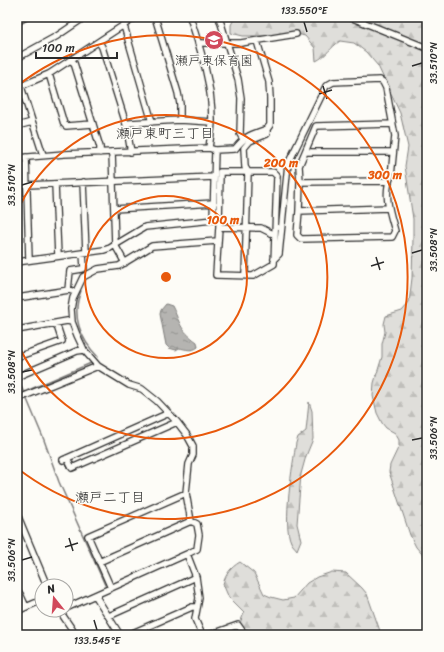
<svg xmlns="http://www.w3.org/2000/svg" width="444" height="652" viewBox="0 0 444 652" font-family="Sriracha,'Klee One',sans-serif">
<style>
.forest{fill:url(#forest-firs);stroke:#858482}
.water{fill:url(#water-ripples);stroke:#7e7d7b}
.lines{fill:none;stroke-linecap:round;stroke-linejoin:round}
.stream{stroke:#7e7d7b;stroke-width:1.5}
.minor-casing{stroke:#2b2b2b;stroke-width:8}
.minor{stroke:#fdfcf7;stroke-width:5.5}
.ticks{fill:none;stroke:#2b2b2b;stroke-width:1.5}
.ring{fill:none;stroke:#e8590c;stroke-width:2}
.labels{text-anchor:middle;dominant-baseline:central;stroke-width:3;stroke-linejoin:round;paint-order:stroke}
.poi-label{font-size:13px;fill:#2b2b2b;stroke:#fdfcf7}
.neighbourhood-label{font-size:14px;fill:#2b2b2b;stroke:#fdfcf7}
.centre{fill:#e8590c;stroke:#fdfcf7;stroke-width:2}
.ring-label{font-size:12px;text-anchor:middle;font-weight:bold;fill:#e8590c;stroke:#fdfcf7;stroke-width:3;stroke-linejoin:round;paint-order:stroke}
.neatline{fill:none;stroke:#2b2b2b;stroke-width:1.5}
.ticks-label{font-size:10px;text-anchor:middle;fill:#2b2b2b}
</style>
<defs>
<pattern id="forest-firs" width="22" height="20" patternUnits="userSpaceOnUse"><rect width="22" height="20" fill="#dfdeda"/><path d="M5 1l3.5 6h-7zM16 11l3.5 6h-7z" fill="#c0bfbb"/></pattern>
<pattern id="water-ripples" width="26" height="14" patternUnits="userSpaceOnUse"><rect width="26" height="14" fill="#b5b4b1"/><path d="M2 4q2-2 4 0t4 0M15 11q2-2 4 0t4 0" fill="none" stroke="#939390"/></pattern>
</defs>
<rect width="100%" height="100%" fill="#fdfcf7"/>
<filter id="ink" filterUnits="userSpaceOnUse"><feTurbulence type="fractalNoise" baseFrequency=".025" numOctaves="2"/><feDisplacementMap in="SourceGraphic" scale="8" xChannelSelector="R" yChannelSelector="G"/><feConvolveMatrix kernelMatrix="1 2 1 2 8 2 1 2 1" color-interpolation-filters="sRGB"/></filter>
<g filter="url(#ink)">
<path class="forest" d="M235,17h192v559l-5,-22 -6,-7 -6,-12 -21,-63 1,-7 9,-19v-6l-4,-7 -9,-5 -4,-5 -5,-10 -4,-17 1,-13 8,-26v-13l3,-12 -1,-8 2,-8 16,-5 7,-8 3,-25 1,-40v-19l-8,-53 3,-19 -8,-34 -22,-47 -12,-14 -12,-9 -14,-2c-9,6 -15,16 -24,20l-1,-13 -10,-12 -12,-3 -10,3h-40l-12,-3v-8z
M309,402l3,9 1,28 -7,17 -5,18 -4,50 4,16 -4,10c-2,-3 -5,-5 -6,-8 -9,-18 2,-78 5,-99l2,-6 8,-6z
M240,562l14,11 10,21 7,3 12,3 11,-2 13,-15 10,-6 15,-5 14,1 16,15 5,6 13,37 -3,4h-99l-1,-1c-14,1 -30,4 -37,-11l4,-10 -15,-15 -6,-14c3,-10 7,-16 17,-22z"/>
<path class="water" d="M166,304l6,2c9,18 7,23 25,36l1,5c-6,5 -12,2 -19,1l-3,2 -7,-2 -3,-3 -6,-31 1,-4z"/>
<g class="lines">
<path class="stream" d="M81,291c-10,24 -1,48 17,66
M18,379l6,14
M24,392l67,-29
M26,397l18,43 15,42 46,103
M66,605l15,-7
M106,618l10,17"/>
<g class="minor-casing">
<path id="minor" d="M155,17l23,76 2,11v16
M190,17c11,34 22,67 22,103 0,9 -2,19 -3,28
M219,17l19,62 3,19 -1,36 3,5
M350,17l77,31
M17,22l9,-5
M123,26l2,3 27,93
M99,42l3,5 24,77 5,28
M198,43h43l55,-9
M17,58l40,-22 28,-19
M71,60l3,3 26,84v6
M17,74l26,81
M49,74l15,50 2,2 27,-2
M21,86l28,-12 87,-57
M126,124l4,-1 50,-3 32,2
M17,126l15,-4
M112,152l3,93 10,18
M305,152l11,-26 76,-2
M26,157l3,103
M17,158l47,-4 145,-6 6,2 20,-1c11,-14 16,-14 32,-20
M389,181l-89,1 -1,-16 6,-14h88
M83,182l3,70
M300,182l-1,29 90,-3
M55,184l3,72
M27,185l187,-8
M114,209l100,-6
M219,227l-3,48 37,1 21,-12 3,-88 -4,-4h-53l-1,55 42,1 10,5 4,1
M274,259l5,-5 9,-90 38,-78 7,-4 47,-2 3,2 3,6 9,48 -4,40c-8,18 -1,37 4,55l-3,6 -91,2 -4,-4 2,-24
M17,262l87,-12 6,-2 35,-21 68,-7 2,-70
M245,275l3,-103 -3,-5 -1,-19 6,-7 17,-7v-5l3,-4v-27l-1,-16 -12,-41
M68,290l2,-19 12,-2 2,-1 -1,-15
M17,298l52,-8 6,2
M17,330l50,-9 5,1
M17,357l45,-16 -6,-18
M17,378l4,-3 56,-24 7,-1
M17,399l81,-33
M67,458l5,10 105,-46
M63,460l106,-47
M186,493l3,-29 4,-9v-9l-6,-11 -10,-13 -20,-21 -15,-12 -13,-4 -31,-19 -14,-16 -7,-15 -5,-13 -1,-13 2,-11 10,-21 15,-8 21,-3 33,-20 65,-5
M17,514l30,72
M187,554l9,23 3,21 -4,21 7,16
M99,562l92,-41
M17,595l3,-1 6,13
M95,595l25,40
M66,608c41,-18 81,-36 121,-54l10,-5 2,-14 -2,-11 -6,-3 -5,-28 -98,43 23,52
M59,610l17,25
M17,611l25,-11
M109,616l87,-39
M128,635l64,-28h5
M209,635l29,-10 5,7 5,3"/>
</g>
<use href="#minor" class="minor"/>
</g>
</g>
<path class="ticks" d="M304,22l3,10M412,66l10,-3M323,86l4,13M319,94l13,-4M22,185l10,-3M412,253l10,-3M376,257l4,13M371,266l13,-4M22,372l10,-2M412,440l10,-2M69,538l4,13M65,547l13,-4M22,560l10,-3M94,620l3,10"/>
<g class="ring">
<circle cx="166" cy="277" r="81"/>
<path d="M17 212A162 162 0 1 1 17 342"/>
<path d="M17 86A242 242 0 1 1 17 468"/>
</g>
<defs>
<g id="school-disc" transform="scale(1)"><circle r="9.5" fill="#d1495b" stroke="#fdfcf7"/><path d="M0-5L7-2L0 1L-7-2ZM-4 1L0 2.5L4 1V4Q0 6-4 4Z" fill="#fff"/></g>
</defs>
<g fill-rule="evenodd">
<use href="#school-disc" x="214" y="40"/>
</g>
<g class="labels">
<g class="poi-label">
<text x="214" y="60">瀬戸東保育園</text>
</g>
<g class="neighbourhood-label">
<text x="165" y="133">瀬戸東町三丁目</text>
<text x="110" y="497">瀬戸二丁目</text>
</g>
</g>
<circle cx="166" cy="277" r="6" class="centre"/>
<g class="ring-label">
<text x="281" y="167">200 m</text>
<text x="385" y="179">300 m</text>
<text x="223" y="224">100 m</text>
</g>
<rect width="444" height="652" fill="none" stroke="#fdfcf7" stroke-width="44"/>
<g transform="translate(54 598) rotate(343)"><circle r="19" fill="#fdfcf7" stroke="#a9a8a5"/>
<path d="M0-3L7 15L0 10L-7 15Z" fill="#d1495b"/>
<text y="-6" font-size="11" font-weight="bold" text-anchor="middle" fill="#2b2b2b">N</text>
</g>
<path d="M36 52v6h81v-6" fill="none" stroke="#2b2b2b" stroke-width="2"/>
<text x="42" y="52" font-size="12" fill="#2b2b2b" stroke="#fdfcf7" stroke-width="3" paint-order="stroke">100 m</text>
<rect x="22" y="22" width="400" height="608" class="neatline"/>
<g class="ticks-label">
<text x="304" y="14">133.550°E</text>
<text transform="translate(433 63) rotate(-90)" y="4">33.510°N</text>
<text transform="translate(11 185) rotate(-90)" y="4">33.510°N</text>
<text transform="translate(433 250) rotate(-90)" y="4">33.508°N</text>
<text transform="translate(11 372) rotate(-90)" y="4">33.508°N</text>
<text transform="translate(433 438) rotate(-90)" y="4">33.506°N</text>
<text transform="translate(11 560) rotate(-90)" y="4">33.506°N</text>
<text x="97" y="644">133.545°E</text>
</g>
</svg>
